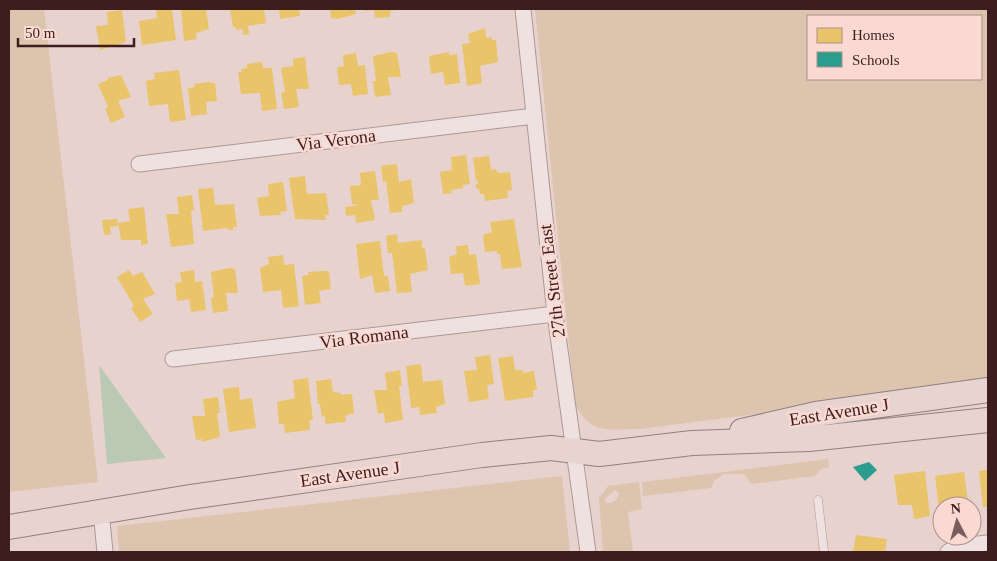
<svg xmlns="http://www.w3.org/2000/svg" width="997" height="561" viewBox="0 0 997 561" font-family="Georgia,serif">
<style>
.green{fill:#dcc4ae;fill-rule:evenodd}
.water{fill:#b9c9b4}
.homes{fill:#e9c46a}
.schools{fill:#2a9d8f}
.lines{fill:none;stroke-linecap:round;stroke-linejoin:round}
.lane-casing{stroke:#ad9896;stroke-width:9}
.street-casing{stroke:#ad9896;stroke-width:17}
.primary-casing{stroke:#927f7d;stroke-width:26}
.lane{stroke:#efe1df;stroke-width:8}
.street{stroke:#efe1df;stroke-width:15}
.primary{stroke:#e7d4d0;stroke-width:24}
.labels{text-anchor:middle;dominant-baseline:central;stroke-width:5;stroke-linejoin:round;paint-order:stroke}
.street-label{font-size:18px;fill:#3d1d1e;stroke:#f9d9d2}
</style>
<rect width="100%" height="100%" fill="#e8d2cd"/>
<path class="green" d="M9,9h35l54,473 -89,10z
M535,9h453v375l-348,45c-31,0 -49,7 -65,-25zM808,16h173v63h-173z
M828,459l1,8 -8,2 -6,7 -64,8 -7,-10h-20l-10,7 -3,7 -68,8 -1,-14z
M562,476l8,76h-451l-2,-26z
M639,482l3,27 -14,3 5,40h-30l-4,-54 9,-12zM615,490l4,3 -2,6 -6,4h-6v-4z"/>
<path class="water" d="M99,365l67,93 -59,6z"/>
<path class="homes" d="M156,9h16l4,31 -34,5 -3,-24 18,-3z
M181,9h25l3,20 -13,4 1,6 -13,2z
M230,9h34l2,14 -18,3 1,8 -6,1v-6l-7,1v-3h-3z
M279,9h20l1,7 -20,3z
M330,9h25l1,5 -18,5 -7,-1z
M364,9h34v1l-8,1v6l-15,1 -1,-8 -9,1z
M122,10l4,32 -26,8 -4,-24 12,-1 -1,-13z
M485,28l1,10 6,-1v3h4l2,22 -18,4 2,17 -15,3 -5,-42 8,-1 -2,-9z
M391,52l6,1 4,24h-13l3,18 -16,2 -2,-16h3l-3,-25z
M449,52v3l8,-1 3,29 -15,2 -2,-13 -12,2 -2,-18z
M356,53l2,13 7,-1 3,29 -15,2 -2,-12 -12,1 -2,-18 7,-1 -1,-11z
M305,57l4,32h-13l3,18 -15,2 -3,-16 4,-1 -4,-24 12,-2v-7z
M262,62l1,6h9l5,41 -15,2 -2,-18 -19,1 -3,-22h4l-1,-3 6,-1v-4z
M179,70l7,50 -16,2 -2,-18 -19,2 -3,-25 9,-2 -1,-6z
M121,75l10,22 -13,4 7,16 -14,6 -6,-14 3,-2 -10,-23 10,-4v-2z
M208,82l7,1 2,18 -11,1 1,12 -16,2 -3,-28 7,-1 -1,-3z
M466,155l4,29 -7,1v3l-12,2 1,3 -9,1 -3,-22 12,-2 -1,-13z
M489,156l2,14 4,-1 4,4 11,-1 2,18 -5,1 1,7 -23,3 -1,-7h-4l-1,-6 -3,1v-5h2v-3h-2l-3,-23z
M397,164l2,18 12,-3 3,24 -12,3v6l-12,1 -4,-32 -3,1 -2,-16z
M375,171l4,29h-8l4,20 -19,3 -1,-8 -9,1 -1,-9 14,-2 -7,-1 -2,-18 11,-1 -1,-12z
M305,176l2,18 19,-1 3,22h-4l1,5 -31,-1 -6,-41z
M283,182l4,29 -7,1 1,3 -21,1 -3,-18 12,-2 -1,-12z
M213,188l2,17 19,-1 3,23h-4l1,3h-6l-1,-2 -24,3 -5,-42z
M192,195l2,15 -3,1 3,33 -23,3 -5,-33h13l-2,-17z
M144,207l4,37 -7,1v-5h-20l-3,-17 12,-2 -2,-12z
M117,219l1,7 -8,1 1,7 -7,1 -2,-15z
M514,219l8,48 -20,2 -2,-15h-3v-3l-12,1 -2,-17 9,-3 -2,-10z
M397,234l1,9 24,-3v8h3l3,22 -18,4 2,18 -15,1 -5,-40h-4l-2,-17z
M380,241l4,35h4l2,15 -15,2 -3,-18 -12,4 -4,-35z
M468,245l1,10 7,-1 4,30 -15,2 -2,-13 -12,1 -2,-17 8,-3 -1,-8z
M283,255l1,10 10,-1 5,42 -16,2 -2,-18 -18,2 -3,-24 9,-4 -1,-7z
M229,268l6,1 3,24h-12l2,18 -15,2 -2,-15 3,-1 -3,-25z
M129,270l4,6 9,-4 13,22 -12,5 10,15 -13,8 -9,-14 3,-2 -17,-29z
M194,270l1,12 7,-1 4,29 -15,2 -2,-13 -12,2 -2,-18 7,-1 -2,-10z
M322,271h7l2,18 -12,2 2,12 -16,2 -3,-29 7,-1 -1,-3z
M490,355l4,29 -7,1 2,14 -20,3 -5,-31 13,-1 -2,-13z
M513,356l2,14h8v3l11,-2 3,19h-4v7l-28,4 -7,-43z
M421,364l2,18 19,-2 3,24 -9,3 1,6 -17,2 -1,-8 -8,1 -5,-42z
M400,370l2,16h-3l4,34 -18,3 -1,-10 -6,1 -4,-24h13l-2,-17z
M308,378l5,42h-4l1,10 -25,3 -1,-9h-5l-2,-22 18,-4 -2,-18z
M331,379l2,13 8,1v2l11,-1 2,19 -9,3 1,6 -21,2v-8l-3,1 -2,-13h-2l-2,-23z
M239,387l1,13 12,-2 4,30 -27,4 -6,-43z
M218,397l2,16h-3l3,24 -18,5v-3l-6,1 -4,-24h13l-2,-17z
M988,470v37h-5l-4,-36z
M925,471l5,45 -14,3 -2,-1 -2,-13h-14l-4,-30z
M964,472l4,30 -7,1v3h-19v4h-3l-4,-34z
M856,535l31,4 -2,13h-32z"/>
<path class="schools" d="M869,462l8,8 -12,11 -12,-14z"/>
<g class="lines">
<g class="lane-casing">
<path id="lane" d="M818,500l6,52"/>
</g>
<g class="street-casing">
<path id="street" d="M523,9l32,305 33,238
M139,164l395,-48
M173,359l382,-45
M101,511l4,41
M948,552l9,-6 31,-3"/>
</g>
<g class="primary-casing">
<path id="primary" d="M742,431l74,-17 172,-24
M9,527l181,-30 292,-42 69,-7 48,6 93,-11 117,-4 179,-19"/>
</g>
<use href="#lane" class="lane"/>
<use href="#street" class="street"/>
<use href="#primary" class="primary"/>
</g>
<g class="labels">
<g class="street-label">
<text transform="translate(336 140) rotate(-7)">Via Verona</text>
<text transform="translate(552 281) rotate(-97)">27th Street East</text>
<text transform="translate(364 337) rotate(-7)">Via Romana</text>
<text transform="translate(839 412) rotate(-9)">East Avenue J</text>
<text transform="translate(350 474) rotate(-8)">East Avenue J</text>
</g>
</g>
<rect width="997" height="561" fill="none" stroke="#3d1d1e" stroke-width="20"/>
<rect x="807" y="15" width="175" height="65" fill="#f9d9d2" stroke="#ae8e8a"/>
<rect x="817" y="28" width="25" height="15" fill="#e9c46a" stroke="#ae8e8a"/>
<text x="852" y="40" font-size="15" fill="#3d1d1e">Homes</text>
<rect x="817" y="52" width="25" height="15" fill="#2a9d8f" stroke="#ae8e8a"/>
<text x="852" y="65" font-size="15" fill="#3d1d1e">Schools</text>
<g transform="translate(957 521) rotate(354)"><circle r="24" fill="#f9d9d2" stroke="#ae8e8a"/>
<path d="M0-4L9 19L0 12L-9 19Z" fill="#795c5b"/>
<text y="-8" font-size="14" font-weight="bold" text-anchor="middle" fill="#3d1d1e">N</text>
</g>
<path d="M18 38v8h116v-8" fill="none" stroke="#3d1d1e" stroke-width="2.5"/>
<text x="25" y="38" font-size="15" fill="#3d1d1e" stroke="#f9d9d2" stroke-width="4" paint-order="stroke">50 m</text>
</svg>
